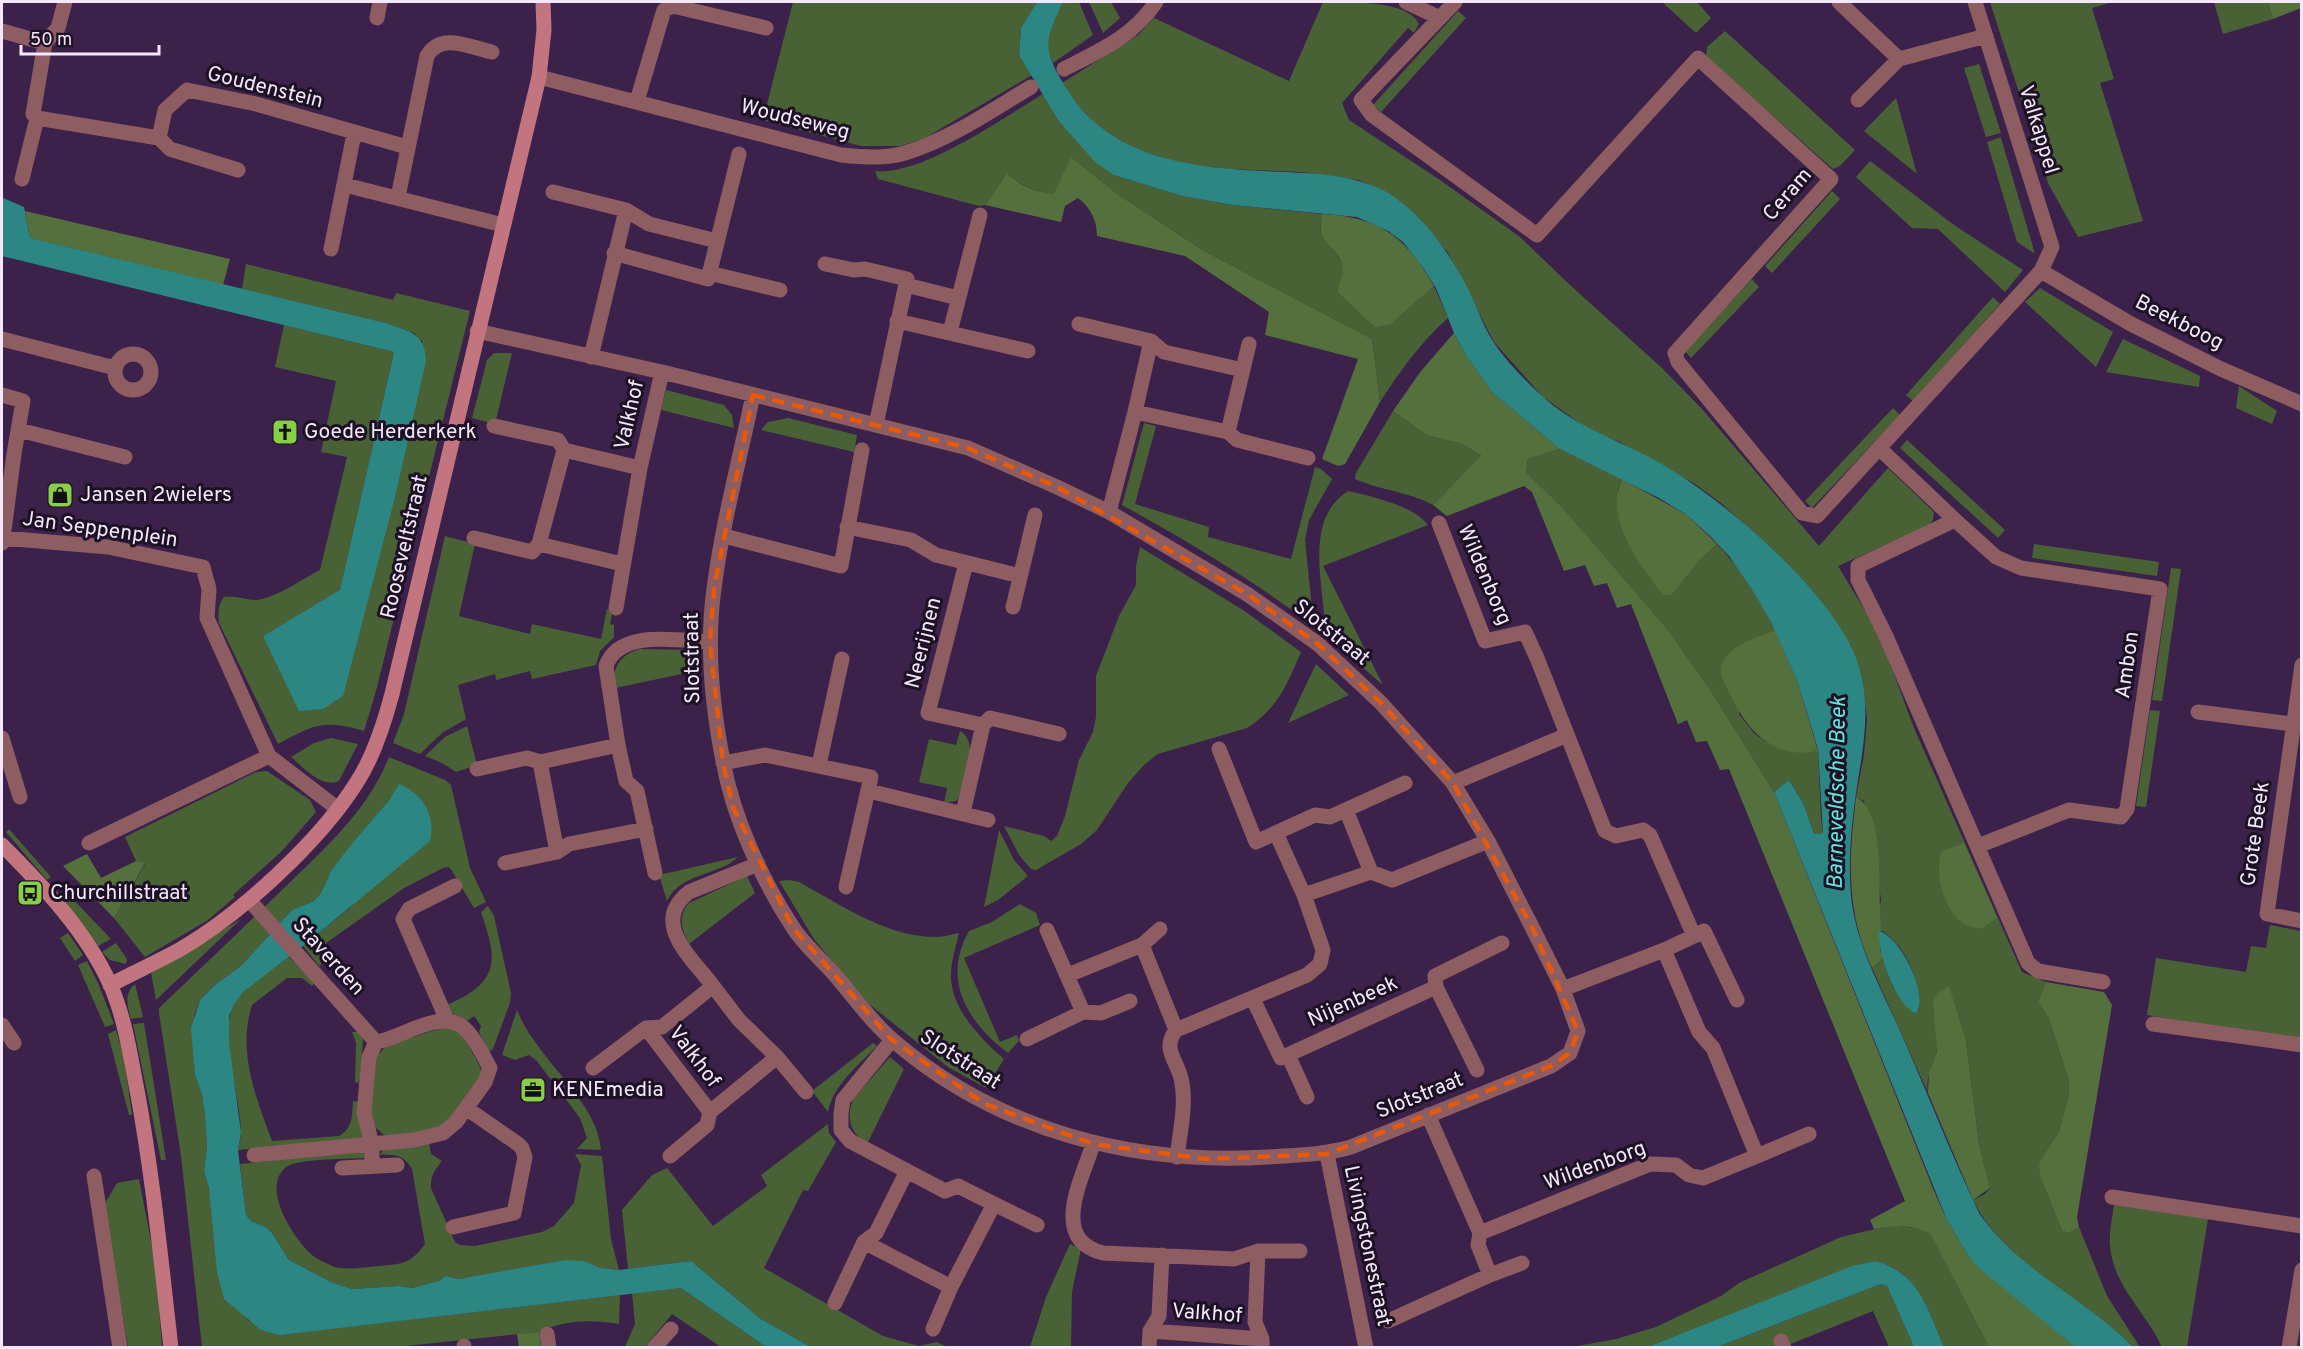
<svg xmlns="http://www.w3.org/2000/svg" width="2303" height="1349" viewBox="0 0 2303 1349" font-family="Overpass,sans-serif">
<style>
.green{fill:#486135}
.forest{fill:#54713d}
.water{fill:#2c8784}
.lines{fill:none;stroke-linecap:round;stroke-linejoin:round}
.street{stroke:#8e5d62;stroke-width:15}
.secondary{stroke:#c2757e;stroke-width:15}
.marked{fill:none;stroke:#e8590c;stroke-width:4.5;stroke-dasharray:12 8;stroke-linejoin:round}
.labels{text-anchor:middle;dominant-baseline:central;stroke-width:6;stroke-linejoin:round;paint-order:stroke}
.street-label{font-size:21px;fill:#f5e8fd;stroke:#1d1124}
.poi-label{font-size:21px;fill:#f5e8fd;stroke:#1d1124;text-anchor:start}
.water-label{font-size:22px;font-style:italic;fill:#66e6e2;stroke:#1d1124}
</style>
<rect width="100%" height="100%" fill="#3c224b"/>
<path class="green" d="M793,2h244l-16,26 -2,27 13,20 -107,63 -24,8h-40l-98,-26z
M1063,2h16l14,33 -40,28c-8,-16 -6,-33 2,-48 3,-5 6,-8 8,-13z
M1089,2h22l9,16 -17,15z
M1323,2c25,0 86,-2 96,22l-5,9 -6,-5 -66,75 7,17 91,60 80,57 50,48 92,83 40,41 117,137 69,-78 46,44 -1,8 -5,6 -90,40 41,68 35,94 108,244 24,10 -8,19 11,18 20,62v14l-10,36 -18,28v20l21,52 7,2 10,-6 28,69 33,51h-7c-47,-48 -131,-85 -160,-147l12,-6 5,-6 -11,-45 -13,-102 -29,-6c0,10 1,20 -4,30 -4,10 -7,16 -5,28l-56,-125 11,-10c5,21 15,44 34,55l2,-3c2,-27 -13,-65 -37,-79l-3,-18 2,-14 -17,-98 -8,-4 8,-42 3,-36 -3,-23 -9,-39 -28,-46 -46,-53 -60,-55 -26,-19 -75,-42 -29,-11 -48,-34 -49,-55 -46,-89 -28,-34 -19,-17 -18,-12 -25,-10 -56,-8 -73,-3 -34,-4 -25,-5 -40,-13 -31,-19 -26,-28 -11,-17 76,-48 16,-17 135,63z
M1662,2h35l14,16 -15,15z
M1990,2h123l-21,6 22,71 -14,4 43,138 -65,16 -30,-54z
M2214,2h54l5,17 -50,15z
M1458,11l8,7 -85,94 -8,-7z
M1725,31l130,119 -15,16 -7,3 -127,-112 1,-10z
M1979,64l22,69 -15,4 -22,-69z
M1043,94l15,26 56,55 68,21 51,9 89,9c-7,32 12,28 20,51 3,9 -1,19 -4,28l37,35 15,-3 44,-39 14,32c-28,25 -48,53 -68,84l-8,-63 -168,-88 -84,-55 -49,-39 -16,38c-19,-4 -34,-8 -48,-22l-22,32 -6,1 -101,-27 -3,-8c45,6 128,-53 168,-77z
M1896,98l21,76 -53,-43z
M2001,137v1l34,116 -18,-12 -30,-100z
M1870,161l84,64 69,45 -18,22 -67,-63 -26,-1 -56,-51z
M1832,191l8,8 -68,74 -7,-7z
M246,264l147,36 3,-7 74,18 -94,380 -12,40c-41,-12 -50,-6 -86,13l-59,-121c-1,-9 -1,-19 5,-26 11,-2 21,3 32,3 18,-1 48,-22 64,-30l27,-113 -26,-5 15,-71 -61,-14 9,-42 110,27 -54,239 -77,45 60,73 100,-367 -9,-9 -28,-10 -144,-34z
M1752,279l7,8 -68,71 -6,-7z
M2040,288l73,44 -17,35 -71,-65z
M1993,297l7,7 -87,97 -7,-6z
M2123,339l77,37 -1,11 -93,-15z
M494,353h18l-17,71 -23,-6 15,-58z
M2239,386l38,25 -5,13 -36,-16z
M666,390l58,15 8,10 2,13 -73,-18z
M1893,408l7,7 -88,93 -7,-7z
M1393,411l33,24 36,9 19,11 -48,50c-24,-13 -53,-15 -78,-26l1,-6z
M788,418l69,17 -3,17 -93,-22 7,-8z
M1144,423l12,3 -21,78 74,23 -1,10 83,22 24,-92 6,2 11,10 -23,41 -4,20 6,58 -1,25c-60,-44 -122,-82 -188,-118z
M1907,440l98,90 -7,8 -98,-90z
M1560,449l62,30 -4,11 47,106 7,-1 28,-35 17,-16c24,25 43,55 58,86l-18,8 -18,76c5,6 10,13 15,19 16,14 44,22 64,18l3,67 2,15 -9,1 -10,-29 -15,-25 -15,12 -63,-101 -43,-61 -105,-122 -37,-36 2,-13z
M1348,491c22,5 67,15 80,34l-105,41 60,119 -58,-50c1,-45 -24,-114 23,-144z
M445,536l30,8 -16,72 71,18 2,-10 69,15 6,-30 6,1 -3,14 4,1v12l-14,14 -4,14 -64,14 -2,-8 -34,9 -1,-6 -37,11 8,34 -24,14 -22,21 -27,-11 11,-29z
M2034,544l125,18 -2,14 -125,-18z
M1140,547l103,63 58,42c-15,34 -22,55 -54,76l-89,26 -14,11 -16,18 -31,47 -16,14 -45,26 -5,-1 -12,-14 -15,-29 40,10 7,5 6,-5 8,-20 14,-56 14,-28 3,-15v-41l23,-60 17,-31v-19z
M2171,568l10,1 -19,132 -10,-1z
M640,649l55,1 1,21 -81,17c-3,-20 4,-33 25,-39z
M1316,664l33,31 -61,28z
M2150,710l10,1 -14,96 -10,-1z
M467,726l10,39 -21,7 -14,-9 -17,-7 20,-19z
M960,731c21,12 3,48 -1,67l-3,3 -12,2 3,-15 -28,-6 10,-43 27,6z
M331,738l27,6 -19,37c-17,8 -36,-14 -48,-24l23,-14z
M389,757l56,23 6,5 19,83 16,34 -12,6 -22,-37 -3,-4 -6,1 -39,20 -78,55 -6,24 -17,-21 48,-39 39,-108 -59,72 -10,22 -7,8 -22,9 -51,56 -25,18 -16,16 -6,16 1,59 7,20 3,21 2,31 -3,24 37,141 8,9 78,8 293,-34 -1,29c-25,-5 -57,-4 -80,8l-143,15h-194l-21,-191 -22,-143v-5c42,-40 83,-79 124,-119 40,-39 85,-78 106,-132z
M267,771l43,29 6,12 -34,39 -49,44 2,2 -27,23 -63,37 -31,-39 31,-54 -9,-3 -11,-24 131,-65z
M9,829l42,48 -4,3 -41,-48z
M999,830l15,30 14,16 -30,24 -14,7z
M738,857c-19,19 -57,15 -71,44l-8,-26z
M747,876l8,17 -66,51c-7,-13 -12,-28 0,-41z
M790,880l9,2c42,23 88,55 137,55 8,0 16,-3 23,-4 -3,14 -9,31 -8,46 2,32 31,61 53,80l-18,29 -38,-21 -84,-67 -50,-61 -35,-58z
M66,892l45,47 -13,7 -36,-49z
M1020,904l16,9 4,12 -76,33 36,84 17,-7 2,6 -11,12c-40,-30 -67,-73 -39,-122l23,-9z
M488,906l6,10 17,77 -1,10 -17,46 -4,3 -10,-20 2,-6 -7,-10 -8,6 -12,-7 -7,-10c53,-23 51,-44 34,-93z
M241,919l-85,81 -5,-27z
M2270,925l31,6v109l-154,-25 9,-57 90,14 5,-26 15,2z
M68,933l15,22 -8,6 -15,-23z
M116,943l11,16 -1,5 -16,-4 -8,-8z
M289,957l26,25 -3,4 -10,-8h-15l-35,27c-15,46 4,93 20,136l67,-5c14,-8 13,-20 14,-35l5,1 9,36 -129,12c1,-6 3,-13 3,-19 0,-32 -24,-101 -6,-129 12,-19 36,-31 54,-45z
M87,961l11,22 16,41 -9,3 -27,-62z
M135,984l8,33 -12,2c-4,-13 -7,-26 4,-35z
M517,1010c19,49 81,91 84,140l-24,-1 10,-11 -7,-20 -44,-58 -7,-5 -14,5 -13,-5z
M144,1023l22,137h-5l-28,-136z
M447,1026l16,9 18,34v8l-35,47 -17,8 -38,4 -7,-1 -10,-9 -4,-6 6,-63 10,-11z
M116,1030l8,27 8,58h-3l-21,-81z
M352,1032h8l3,7 -3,39 -2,5 -3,-1 1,-39z
M873,1043l4,3c-18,19 -44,39 -49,66l-16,-21z
M890,1057l14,12 -37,75c-17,-12 -21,-25 -14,-45z
M828,1124l1,9 7,9 -28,49 -5,-1 -39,78 119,68 36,10 18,-4 10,5h-136l-50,-28 -70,-58 -63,8 -6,-59 30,-35 15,-7 46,58 54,-40 -6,-11z
M429,1143l2,11 11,7c-7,9 -12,15 -11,27l24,54 5,3 15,1 67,-14 12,-6 20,-23 7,-38 -6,-11 27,2 9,83 8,31 -18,-2 -17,-7 -125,18 -13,-3 -7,5 -27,7 -13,-2 -47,3 -19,-6 -44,-23 -17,-27 -6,-6 -15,-6 -5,-6 -6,-51 127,-14 1,8c-17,1 -70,0 -82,9 -26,21 8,72 26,88 5,4 14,8 20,11 14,5 32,1 46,0 24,-2 33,-2 47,-22l-13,-75c-8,-14 -17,-15 -32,-14l4,-7z
M139,1179l17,88 6,80h-34l-24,-142 13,-22z
M2114,1203l94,16 -21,128h-25c-16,-35 -49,-61 -52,-102 -1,-14 3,-29 4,-42z
M1893,1225l28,4 9,5 59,113h-45c-17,-39 -23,-72 -68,-86l-228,86h-76l44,-8 40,-12 65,-31 18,-13 102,-46z
M1070,1244l11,5 -9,43 -1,55h-41l16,-50z
M1881,1284l6,2 27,61h-25l-16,-36 -90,36h-66z
M681,1288l85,59h-45l-49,-33 -27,33h-20l10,-23 -3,-31z"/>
<path class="forest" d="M2268,2h33v6l-28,11z
M1071,157l49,39 84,55 168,88 8,63 -35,62 -7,2 -16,-7 36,-100 -93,-24 4,-23 -84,-56 -88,-20c0,-16 -7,-29 -19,-38l-13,8 -4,16 -76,-17 22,-32c14,14 28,18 47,21z
M25,211l205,48 -7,26 -193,-47z
M1322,214c58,3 84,23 112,72l-44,39 -15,3 -37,-35c-1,-10 7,-17 4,-28 -7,-23 -27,-18 -20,-51z
M1454,333l13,24 26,36 67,56 -32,10 -2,13 37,36 105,122 43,61 63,101 160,399 13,29 22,37 106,90h-86l-59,-113c-17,-10 -36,-9 -56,-5l-4,-9 35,-19 -176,-432 -9,1 -13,-29 -11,1 -9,-22 -9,4 -47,-120 -14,4 -10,-25 -13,3 -9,-21 -21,6 -32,-79 -8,-6 -77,30 -14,-11 48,-50 -19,-11 -36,-9 -33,-24 28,-40z
M1622,479l65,36 30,29 -17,16 -28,35 -7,1 -6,-6c-23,-31 -54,-71 -37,-111z
M1775,630l23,53 20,68c-44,9 -71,-20 -88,-57 -4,-9 -12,-20 -8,-30 8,-20 35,-26 53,-34z
M1856,797c32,16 20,102 26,134h-3l1,18 3,9 -11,10c-27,-58 -23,-110 -16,-171z
M1964,843l33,75 -16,11c-5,-2 -14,-2 -18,-6 -20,-14 -28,-48 -22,-71z
M87,854l14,24 35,-17 9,2 -31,55 -51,-52z
M2046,982l58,10 8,13 -35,212 2,10 -10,6 -7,-2 -21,-52 -2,-12 2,-8 18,-28 10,-36v-14l-20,-62 -11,-18z
M1949,986l17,55 13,102 11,45 -17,12 -45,-107 1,-21 4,-8 4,-13 -4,-49 4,-9z
M539,1332l2,15h-22l-2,-13z"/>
<path class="water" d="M1037,2h26c-19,39 -21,47 3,86 42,69 120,79 195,83 40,2 81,1 118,17 15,7 29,19 41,31 20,21 35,45 48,70 9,18 15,37 26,54 13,19 30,36 46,51 34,33 78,45 118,68 62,34 173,129 198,196 17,48 7,88 0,135 -5,34 -8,69 -5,103 5,51 33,97 53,144 25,57 48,116 75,173 39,57 107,86 154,134h-58l-95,-78 -11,-12 -22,-37 -173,-428 15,-12 15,25 10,29 9,-1 -5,-84 -20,-66 -27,-61 -18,-31 -24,-35 -18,-19 -24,-22 -30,-18 -97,-48 -67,-56 -26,-36 -13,-24 -18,-45 -12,-19 -21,-27 -15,-11 -31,-14 -124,-12 -51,-9 -68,-21 -19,-13 -37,-42 -39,-65 2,-27z
M3,198l21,9 6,31 356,85c24,9 39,9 40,38l-31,136 -52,199 -20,13 -24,2 -36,-75 77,-46 54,-238 -392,-96v-55z
M399,784c24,10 37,31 31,57l-127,105 -60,46 -9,12 -5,12v27l12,89 -3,18 8,65 5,6 15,6 6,6 17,27 44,23 19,6 47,-3 13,2 27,-7 7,-5 13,3 107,-19 18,1 17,7 18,2 72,-9 70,58 50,28h-45l-85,-59 -401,47 -19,-5 -37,-31 -7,-27 -8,-83 -5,-18 3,-24 -2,-31 -3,-21 -7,-20 -4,-47 9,-28 16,-16 25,-18 51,-56 22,-9 7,-8 10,-22 16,-21 43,-51z
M1879,931c22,6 49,62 38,82 -20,-3 -41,-64 -38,-82z
M1876,1261c45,14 51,47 68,86h-30l-27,-61 -6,-2 -164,63h-69l204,-81z"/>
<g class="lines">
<path class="street" d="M1406,2l34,16
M1455,2l-94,98 11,15 165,120 161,-177 133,121 -156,174 3,9 124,151 15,3 224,-245 11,-24 -77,-245
M1839,2l60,57 87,-23
M673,6l93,22
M377,18l3,-16
M2,31l43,12
M1064,69c35,-18 70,-33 92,-67
M539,77l302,78c20,2 44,4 64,-2 44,-13 87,-43 126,-66
M1858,100l41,-41
M637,101l27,-91 9,-4 1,-4
M37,118l122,20 11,11 68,21
M159,138l6,-28 22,-20 69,14 151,43
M22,179l15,-61 -4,-4 12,-71 13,-15 7,-26
M345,185l158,40
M553,192l73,18 23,14 68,17
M398,197l29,-141c14,-24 42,-9 65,-4
M331,249l23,-115
M614,253l94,26 31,-125
M825,264l29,6 11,-1 42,10 -31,146
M2041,271l90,53 90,45 81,35
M709,273l71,17
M906,285l52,13
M897,321l131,30
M1079,324l72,17 13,11 79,18
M477,331l185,41 306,76 89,39 52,25 138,82 71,50 63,59 72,80 35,58 44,86 31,62 15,42 -8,22 -19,13 -200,81c-28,8 -55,8 -83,10 -135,8 -269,-26 -373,-115 -23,-19 -41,-45 -60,-67 -14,-16 -32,-31 -43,-49 -31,-48 -59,-109 -69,-165 -11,-56 -17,-115 -9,-172 8,-64 26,-131 39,-194
M950,332l30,-117
M2,339l113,29
M115 372a18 18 0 1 1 36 0a18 18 0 1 1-36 0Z
M591,357l35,-147
M2,395l21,6 -9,53 -11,84
M1135,412l93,20 9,8 71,18
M494,426l64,14 6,10 76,18
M19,430l106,27
M1228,432l21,-88
M1879,448l76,72 -97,46v14l27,54 143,329 10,8 65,11
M1109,512l26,-100 16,-71
M1955,520l41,37 25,11 139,21 -33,220 -6,8 -52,-7 -91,36
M847,527l64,13 25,15 84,21
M724,536l117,30 21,-116
M474,538l58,14 7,-8 25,-94
M2,543l1,-5 105,9 95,20 6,22 -2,29 62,138 69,53
M539,544l83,20
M966,563l-38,150 55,12
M1013,607l22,-92
M616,608l24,-140 22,-96
M2302,665l-35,249 35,7
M2198,712l94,12
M2,738l18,59
M1219,749l37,93 59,-27 15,2 75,-34
M540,762l17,90
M723,763l42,-8 106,22 -25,110
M819,765l23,-106
M477,769l50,-11 13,4 78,-17
M1453,783l114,-48
M869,791l119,29
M1346,810l25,62
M963,813l20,-88 7,-7 69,16
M89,843l180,-87
M505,863l52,-11 12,-8 77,-15
M655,873l-18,-82 -11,-10 -8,-36 -12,-79c13,-38 73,-25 104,-24
M1304,895l67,-23 21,8 96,-39
M249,900l127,142 -7,15 -5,56 8,31 42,-4 29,-7 13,-11 29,-40 5,-14c-7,-12 -13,-26 -22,-36 -24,-28 -64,6 -92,10
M1047,930l36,82
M1694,936l10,-5 33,69
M1142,945l34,85
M1068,975l74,-30 18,-16
M713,986l26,34 38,37 -67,55 -64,-84 16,-1 51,-41c-22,-29 -63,-63 -24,-94l69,-28
M1563,989l101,-39
M1253,999l28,59 155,-71
M447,1020l-44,-101 6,-10 46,-23
M2153,1024l149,21
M2,1025l12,18
M1027,1039l56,-27 18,1 29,-12
M892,1040l-49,60 -2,14v16l9,11 95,50 13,-5 36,18 -43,83 -18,42
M1288,1055l19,42
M777,1057l29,35
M593,1068l53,-40
M1477,1070l-41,-83 -1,-11 67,-33
M1428,1115l52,118
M1093,1144c-11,36 -44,95 10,109l131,6 24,-8 -3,71 7,17v9
M1327,1154l39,194
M254,1155l118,-11v22
M670,1156l37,-31 3,-13
M1757,1156l52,-22
M1177,1157c3,-25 10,-54 4,-79 -5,-19 -19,-29 -5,-48l131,-55 13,-11 3,-14 -19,-55 -28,-62
M342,1168l55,-3
M94,1176l26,172
M2112,1197l190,29
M994,1204l43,21
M453,1227l61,-14 11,-56 -3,-9 -4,-4 -52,-36
M864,1242l87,45
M1258,1251h42
M1490,1275l32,-12
M835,1303l29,-61 12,-9 31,-62
M1388,1321l102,-46 -12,-30 2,-12 170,-69 26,1 13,10 14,3 54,-22 -44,-108 -14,-16 -35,-82 30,-14 -44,-101 -7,-5 -27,6 -11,-5 -68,-173 -12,-26 -40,9 -46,-118
M1150,1331l112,8
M547,1334l2,14
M1781,1341l3,7
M464,1346v2
M654,1348l17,-19
M1149,1348l1,-17 9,-15 3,-61
M2289,1348l13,-78"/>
<path class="secondary" d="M2,845c41,41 84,86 108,139 15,34 20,70 27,106 16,86 24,171 34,258
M110,985c23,-12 47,-23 69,-35 61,-35 141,-109 178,-168 17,-26 27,-58 35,-88l147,-617 5,-47 -1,-28"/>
</g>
<path class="marked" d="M753,395l215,53 89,39 190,107 71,50 63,59 72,80 79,144 46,104 -8,22 -19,13 -224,88 -121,5 -113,-15 -108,-40 -93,-64 -99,-112 -60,-121 -10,-44 -13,-121 4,-53z"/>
<defs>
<g id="church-square" transform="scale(1.35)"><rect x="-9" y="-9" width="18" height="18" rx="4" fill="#89ce48" stroke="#1d1124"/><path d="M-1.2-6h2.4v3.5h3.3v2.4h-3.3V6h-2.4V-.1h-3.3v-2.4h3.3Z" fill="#111"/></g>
<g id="shop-square" transform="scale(1.35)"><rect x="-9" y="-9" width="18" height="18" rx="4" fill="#89ce48" stroke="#1d1124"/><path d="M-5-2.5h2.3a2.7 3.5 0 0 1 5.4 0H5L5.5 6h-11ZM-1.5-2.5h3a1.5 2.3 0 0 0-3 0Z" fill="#111"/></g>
<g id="bus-square" transform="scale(1.35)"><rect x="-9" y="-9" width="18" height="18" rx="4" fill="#89ce48" stroke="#1d1124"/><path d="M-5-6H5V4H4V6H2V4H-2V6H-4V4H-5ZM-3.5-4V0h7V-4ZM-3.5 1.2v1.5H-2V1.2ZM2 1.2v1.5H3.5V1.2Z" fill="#111"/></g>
<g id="office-square" transform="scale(1.35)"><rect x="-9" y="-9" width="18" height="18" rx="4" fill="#89ce48" stroke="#1d1124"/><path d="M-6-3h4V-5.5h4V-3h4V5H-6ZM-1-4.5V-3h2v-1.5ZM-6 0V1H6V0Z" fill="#111"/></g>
</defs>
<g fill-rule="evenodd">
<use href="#church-square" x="285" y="432"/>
<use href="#shop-square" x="60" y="495"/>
<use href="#bus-square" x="30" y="893"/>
<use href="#office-square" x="533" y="1090"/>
</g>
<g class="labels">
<g class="street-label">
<text transform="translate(265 88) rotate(14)">Goudenstein</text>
<text transform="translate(795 120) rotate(14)">Woudseweg</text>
<text transform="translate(2038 130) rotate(73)">Valkappel</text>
<text transform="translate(1788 195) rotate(-49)">Ceram</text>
<text transform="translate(2179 323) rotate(27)">Beekboog</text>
<text transform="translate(630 415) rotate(-77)">Valkhof</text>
<text transform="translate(100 530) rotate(8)">Jan Seppenplein</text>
<text transform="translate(405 547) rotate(-77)">Rooseveltstraat</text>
<text transform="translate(1484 575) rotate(67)">Wildenborg</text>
<text transform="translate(1331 633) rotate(39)">Slotstraat</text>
<text transform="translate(924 643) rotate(-76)">Neerijnen</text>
<text transform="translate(693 658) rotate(-91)">Slotstraat</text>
<text transform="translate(2128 665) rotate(-82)">Ambon</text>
<text transform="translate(2256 834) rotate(-82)">Grote Beek</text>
<text transform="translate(328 957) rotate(48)">Staverden</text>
<text transform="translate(1353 1002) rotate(-24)">Nijenbeek</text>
<text transform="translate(694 1057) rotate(53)">Valkhof</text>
<text transform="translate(960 1060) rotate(33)">Slotstraat</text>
<text transform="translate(1420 1096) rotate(-22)">Slotstraat</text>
<text transform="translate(1595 1166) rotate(-20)">Wildenborg</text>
<text transform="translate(1367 1246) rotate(78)">Livingstonestraat</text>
<text transform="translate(1207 1314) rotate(4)">Valkhof</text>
</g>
<g class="poi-label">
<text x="304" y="432">Goede Herderkerk</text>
<text x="80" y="495">Jansen 2wielers</text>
<text x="50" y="893">Churchillstraat</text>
<text x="552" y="1090">KENEmedia</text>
</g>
<g class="water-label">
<text transform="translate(1838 793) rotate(-89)">Barneveldsche Beek</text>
</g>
</g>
<rect width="2303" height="1349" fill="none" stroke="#f5e8fd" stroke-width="6"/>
<path d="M21 45v9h138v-9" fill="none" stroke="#f5e8fd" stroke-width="3"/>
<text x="30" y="45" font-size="18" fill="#f5e8fd" stroke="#1d1124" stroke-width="4.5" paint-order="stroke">50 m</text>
</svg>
